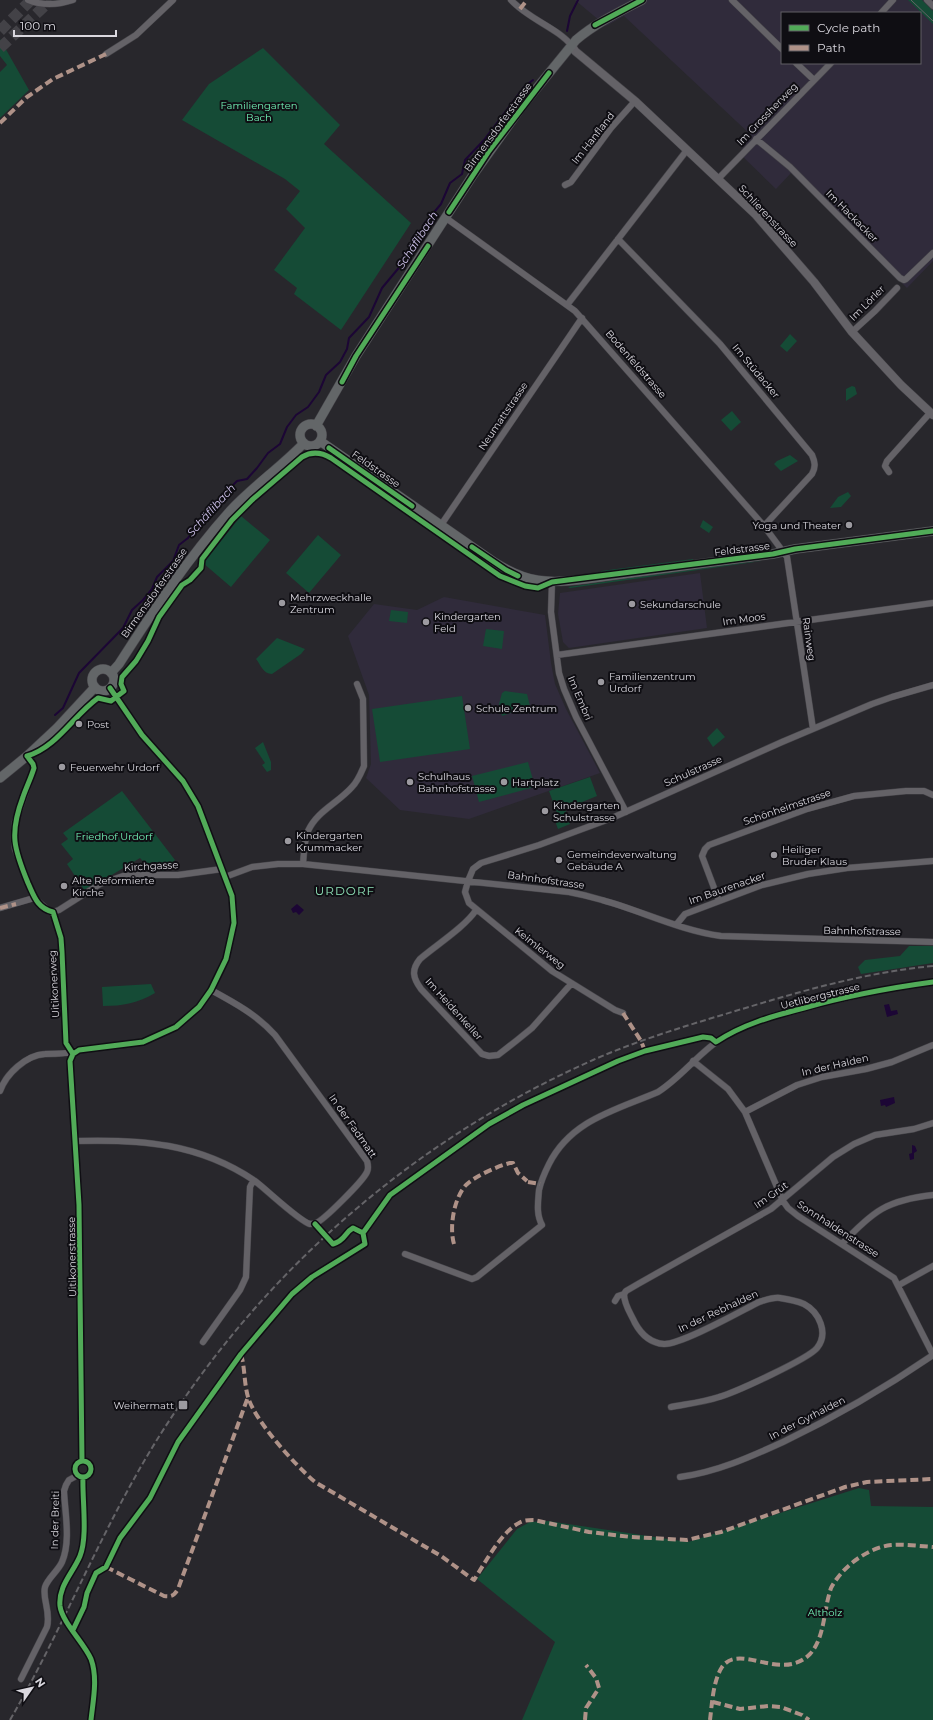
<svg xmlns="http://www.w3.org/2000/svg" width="933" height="1720" viewBox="0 0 933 1720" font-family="Montserrat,sans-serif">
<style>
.built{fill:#302b3b;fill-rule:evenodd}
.green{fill:#154b36}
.water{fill:#1c0635}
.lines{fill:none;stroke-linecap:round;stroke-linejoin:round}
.stream{stroke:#1c0635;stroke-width:2}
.motorway-tunnel{stroke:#434247;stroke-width:11;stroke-dasharray:11 5.5;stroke-linecap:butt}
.minor-casing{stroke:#454449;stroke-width:7}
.tertiary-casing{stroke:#454449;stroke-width:9}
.secondary-casing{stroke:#454449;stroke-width:10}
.minor{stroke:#646267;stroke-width:6}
.tertiary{stroke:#646267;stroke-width:8}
.secondary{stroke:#636668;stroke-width:9}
.tram{stroke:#656468;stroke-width:1}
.rail{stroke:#656468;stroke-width:2;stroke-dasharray:6 3;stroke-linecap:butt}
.quiet{stroke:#af9288;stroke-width:4;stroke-dasharray:8 4;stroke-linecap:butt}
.cycleway-casing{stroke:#0f0e13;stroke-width:8}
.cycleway{stroke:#51ab58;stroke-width:5}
.poi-dot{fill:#9c9aa0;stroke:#0f0e13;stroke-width:1.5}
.labels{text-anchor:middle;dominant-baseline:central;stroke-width:4;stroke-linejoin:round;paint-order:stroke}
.park-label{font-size:10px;fill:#73f5b8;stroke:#0f0e13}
.street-label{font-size:10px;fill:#dad8df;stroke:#0f0e13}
.poi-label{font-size:10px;fill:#dad8df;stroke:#0f0e13;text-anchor:start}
.water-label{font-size:11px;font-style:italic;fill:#d2c6ef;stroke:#0f0e13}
.quarter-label{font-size:12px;letter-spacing:1px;fill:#8fe1b7;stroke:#0f0e13}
</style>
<rect width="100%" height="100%" fill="#28272c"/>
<path class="built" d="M575,0h358v261l-26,27 -116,-115 -15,16 -37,-36 13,-17 -128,-120 -18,10zM782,13h138v50h-138z
M700,573l7,55 -138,20 -6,-6 -5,-28 2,-21z
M444,597l101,18 6,48 4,21 11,25 34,64 -131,46 -69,-9 -34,-32 5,-14 -2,-69 -21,-59 26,-32 43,6z"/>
<path class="green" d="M908,0h14l11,11v13z
M0,39l29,51 -29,28v-46l7,-7 -7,-9z
M263,48l77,77 -16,19 87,79 -70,107 -47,-36 3,-6 -23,-18 31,-42 -19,-19 14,-18 -15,-12 -103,-59 27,-36z
M790,334l7,7 -10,11 -7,-6z
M852,386l3,1 2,7 -11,7v-12z
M732,411l9,11 -10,9 -10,-11z
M790,455l8,6 -17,10 -7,-7 3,-3z
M361,475l56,39 8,6 -2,1 -63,-45z
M848,492l3,4 -10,11 -11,1 8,-11z
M241,516l29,24 -39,47 -28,-24z
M703,520l10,7 -4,6 -9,-6z
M318,535l23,20 -32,38 -23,-20z
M466,550l40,25 25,10c-20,-5 -51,-19 -65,-35z
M693,559v1l-93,13 1,-2z
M762,561l-192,27 -2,-1 158,-23z
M391,610l17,2 -1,11 -18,-2z
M486,629l18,2 -2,18 -19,-3z
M277,638l28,11 -4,5 -29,20c-9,0 -11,-9 -16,-15z
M505,691l22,3 3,12 -28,10 -3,-12 3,-11z
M462,696l8,53 -90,13 -8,-53z
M717,728l8,9 -12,10 -6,-9z
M263,742l8,20v8l-4,2 -5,-7 3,-2 -10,-15z
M528,762l7,25 -56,15 -7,-26z
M590,777l7,19 -32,13 5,15 -12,5 -4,-11 4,-2 -9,-25z
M122,791l53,69 -12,11 -12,-1 -11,-12 -55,33 -18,-27 6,-5 -12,-15 7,-5 -5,-6z
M909,946h24v17l-72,11 -3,-7 7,-7 35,-4z
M151,984l4,9c-17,10 -32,13 -52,13l-1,-19z
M859,1488l10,2 2,16 62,1v213h-411l33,-78 -78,-63 40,-50 13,-7 18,-1 140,21z"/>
<path class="water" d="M297,904l7,6 -5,5 -3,-3 -3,1 -2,-4z
M889,1004l2,7 6,-1 1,4 -11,3 -3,-12z
M894,1097l1,6 -9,4 -1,-2 -4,1 -1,-6z
M912,1145l3,1 2,5 -3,2v6l-4,1 -1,-6 3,-1z"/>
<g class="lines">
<path class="stream" d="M567,31l3,-15 8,-16
M55,715l8,-7 16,-35 44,-45 9,-18 11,-10 9,-11 5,-12 16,-16 6,-16 9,-7 10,-15 23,-21 8,-13 8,-8 10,-2 10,-11 11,-15 12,-9 7,-17 9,-12 12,-8 11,-15 7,-17 14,-13 7,-13 2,-11 20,-21 13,-29 20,-24 2,-8 3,-5 6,-4 10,-17 1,-6 17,-20 9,-21 12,-9 3,-14 19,-20 40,-53 9,-7"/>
<path class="motorway-tunnel" d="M0,31l31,-31
M0,48l51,-48"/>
<g class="minor-casing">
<path id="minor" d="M28,0c15,6 30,5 45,0
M511,0c17,19 47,28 61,46
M732,0l50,49
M927,0l6,6
M881,13l12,-13
M106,54l30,-19 37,-35
M796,63l18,17
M756,139l34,28 110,111 4,2 2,-1 27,-26
M718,179l113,-116
M565,185l6,-3 40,-54 24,-27
M446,218l129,93 189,215 23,31 26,172
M618,239l102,105 92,111c3,7 4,12 0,19l-48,52
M567,305l120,-155
M852,332l23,-21 22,-23
M889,472l-4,-6 2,-5 43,-48
M441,525l141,-207
M552,582l-1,30 8,61 5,16 12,28 50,95
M557,655l376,-52
M27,756l6,8 1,4 -19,54 -1,15 1,12 19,49 15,13 4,1 6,-2 41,-26 23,-8 14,-1h41l44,-6
M303,864c1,-11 1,-23 5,-33 9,-20 30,-28 44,-44 6,-6 9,-14 12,-21l-1,-67 -6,-15
M225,877l27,-10 26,-3h25l266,28c11,2 23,5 33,8 40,11 77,30 119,36l212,6
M719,901l-17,-45 3,-7 4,-4 98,-36 47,-13 52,-5h18l9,4
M0,908l34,-10
M476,910c-10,16 -41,36 -56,49 -9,11 -7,19 1,30l61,65 7,2 9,-1 18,-14 16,-13 39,-44
M53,912l8,26 1,14 4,91 7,11
M676,925l9,-11 77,-29 46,-11 39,-6 86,-7
M623,1013l-8,-3 -63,-39 -83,-68 -4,-11 3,-11 5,-12 8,-6 58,-18 73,-27 170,-76 90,-38 20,-7 41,-12
M73,1054l-3,7 9,144 3,256
M693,1061l35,28 17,23 38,89 5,7 10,8 96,62 39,77
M0,1091c6,-17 26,-36 45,-37 13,-1 21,1 34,-4l64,-8 33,-15 23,-20 12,-17 15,-31 8,-36 -2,-27 -34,-90 -15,-25 -41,-46 -32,-47
M745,1112l52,-27 25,-8 44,-8 26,-7 41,-17
M75,1141c66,-2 124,2 180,40 12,9 44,40 55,43 2,0 4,0 6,-1 8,-3 47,-42 51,-51 2,-4 1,-7 0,-11l-92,-126c-18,-20 -40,-32 -64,-45
M842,1244c31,-33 45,-44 91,-49
M405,1254l67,25 5,-2 65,-52c-6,-11 -4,-23 -3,-35 2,-9 6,-18 10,-26 22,-44 67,-54 109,-72 25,-16 42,-41 67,-56 22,-13 47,-20 72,-26 44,-12 90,-22 136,-28
M899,1285l34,-19
M624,1294c0,11 7,20 11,29 6,11 15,20 29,21 17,1 77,-33 95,-42 7,-2 14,-5 21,-4 7,1 17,3 24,6 15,8 25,29 13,44 -9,11 -81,44 -98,49 -15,5 -32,7 -48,10
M624,1294l2,-3 12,-7 133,-75 62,-52 21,-13 21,-9 39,-6 19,-6
M615,1301l3,-5 6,-2
M203,1342l37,-52 6,-13 4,-90 3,-6
M75 1469a8 8 0 1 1 16 0a8 8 0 1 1-16 0Z
M680,1477c37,-5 70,-20 103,-35 52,-25 102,-54 150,-87
M21,1679l26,-52c4,-16 -5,-28 -2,-40 3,-9 13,-16 17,-25 9,-21 3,-49 2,-71l2,-6 3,-5 9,-5"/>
</g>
<g class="tertiary-casing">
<path id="tertiary" d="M572,46l3,5 60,50 120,113 59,68 38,50 49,53 32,30"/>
</g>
<g class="secondary-casing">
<path id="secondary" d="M300 435a11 11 0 1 1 22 0a11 11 0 1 1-22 0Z
M316,426l40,-70 117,-181 50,-70 53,-65c20,-17 43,-28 66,-40
M320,441l174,121c33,21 54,22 92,17l187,-25 22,-5 138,-18
M92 680a11 11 0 1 1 22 0a11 11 0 1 1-22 0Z
M111,673l8,-9c34,-53 69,-106 111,-153 22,-24 51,-44 74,-68
M0,778l27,-22 30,-28 38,-41"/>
</g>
<use href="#minor" class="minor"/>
<use href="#tertiary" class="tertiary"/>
<use href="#secondary" class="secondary"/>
<path class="tram" d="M911,0l22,21"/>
<path class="rail" d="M10,1720c54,-93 93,-195 150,-285 104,-165 255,-296 433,-375 48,-21 99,-36 149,-51 63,-19 126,-37 191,-43"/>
<path class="quiet" d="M520,9l7,-9
M0,123l27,-26 26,-18 53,-25
M0,908l16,-4
M623,1013l18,28 4,10
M528,1182l12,2
M454,1244c-5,-17 0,-46 12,-59 9,-9 32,-19 44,-22h3l5,10 9,8
M241,1354c4,14 3,29 7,43 7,24 47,68 67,85l126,74 33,24c11,-17 27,-48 45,-57 4,-3 10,-3 15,-3l55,12 42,5 56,3 34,-8 124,-45 22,-5 66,-3
M106,1567l58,29c7,1 10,0 14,-7l70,-192
M713,1702l27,7 28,-3 13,1 21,8 7,5
M585,1720l1,-12 13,-20 -3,-10 -10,-13
M710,1720c2,-16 3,-39 12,-53 18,-25 59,16 88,-13 11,-12 13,-30 16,-45 1,-7 3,-15 5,-21 11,-21 36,-40 60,-43 13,-1 28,1 42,2"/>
<g class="cycleway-casing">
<path id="cycleway" d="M595,25l47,-25
M449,212l40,-61 60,-78
M342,382l14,-26 72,-110
M329,448l83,58
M472,547l34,23 12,6
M27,756c30,-9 46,-40 71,-58l13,3 13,-10 -3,-7 1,-7 14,-16 12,-20 11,-24 23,-32 8,-5 11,-12 1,-9 30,-39 20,-20 50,-43c10,-6 19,-5 29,1l169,118 25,10 13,2 14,-6 221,-28 22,-5 138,-18
M27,756l6,8 1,4c-3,10 -8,20 -11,29 -14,37 -9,52 5,86 6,13 9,25 25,29l8,26 1,14 4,91 7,11
M73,1054l6,-4 64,-8 33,-15 23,-20 12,-17 15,-31 8,-36 -2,-27 -34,-90 -15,-25 -41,-46 -32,-47
M73,1054l-3,7 9,144 3,256
M315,1224l18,20c13,-4 11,-11 20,-16l10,5
M75 1469a8 8 0 1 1 16 0a8 8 0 1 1-16 0Z
M83,1477c-1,22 5,59 -3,79 -7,17 -22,30 -20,50 2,16 24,37 31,53 7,19 2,42 0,61
M73,1630l11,-23 3,-14 9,-20 10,-6 14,-29 30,-40 28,-56 63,-88 51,-60 20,-17 53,-33 -2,-11 27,-38 99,-71 34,-19 95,-44 27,-10 58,-14 8,1 5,4c27,-18 57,-26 88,-34 42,-12 85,-20 129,-26"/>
</g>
<use href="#cycleway" class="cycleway"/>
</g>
<g class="poi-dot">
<circle cx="849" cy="525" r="4"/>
<circle cx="282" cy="603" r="4"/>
<circle cx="632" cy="604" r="4"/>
<circle cx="426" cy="622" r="4"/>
<circle cx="601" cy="682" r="4"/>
<circle cx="468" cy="708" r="4"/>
<circle cx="79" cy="724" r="4"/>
<circle cx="62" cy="767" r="4"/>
<circle cx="410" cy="782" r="4"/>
<circle cx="504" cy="782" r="4"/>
<circle cx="545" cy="811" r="4"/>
<circle cx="288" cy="841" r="4"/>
<circle cx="774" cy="855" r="4"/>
<circle cx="559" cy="860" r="4"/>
<circle cx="64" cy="886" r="4"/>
<rect x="178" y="1400" width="10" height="10" rx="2"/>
</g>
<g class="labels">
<g class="park-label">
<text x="259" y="105">Familiengarten<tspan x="259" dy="12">Bach</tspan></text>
<text x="114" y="836">Friedhof Urdorf</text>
<text x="825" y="1612">Altholz</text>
</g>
<g class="street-label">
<text transform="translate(767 114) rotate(-46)">Im Grossherweg</text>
<text transform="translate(498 127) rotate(-54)">Birmensdorferstrasse</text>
<text transform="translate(593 138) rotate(-52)">Im Hanfland</text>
<text transform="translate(768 216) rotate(47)">Schlierenstrasse</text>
<text transform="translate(852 216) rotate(45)">Im Hackacker</text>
<text transform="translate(867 303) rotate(-45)">Im Lörler</text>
<text transform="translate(636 364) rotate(49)">Bodenfeldstrasse</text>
<text transform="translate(756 371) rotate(50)">Im Stüdacker</text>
<text transform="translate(503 416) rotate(-56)">Neumattstrasse</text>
<text transform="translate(376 469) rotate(35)">Feldstrasse</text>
<text transform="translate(742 549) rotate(-7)">Feldstrasse</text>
<text transform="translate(154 593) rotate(-55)">Birmensdorferstrasse</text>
<text transform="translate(744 619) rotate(-8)">Im Moos</text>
<text transform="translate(809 639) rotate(82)">Rainweg</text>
<text transform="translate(580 698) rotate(67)">Im Embri</text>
<text transform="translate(693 771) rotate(-24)">Schulstrasse</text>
<text transform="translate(787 807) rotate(-19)">Schönheimstrasse</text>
<text transform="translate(151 866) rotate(-3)">Kirchgasse</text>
<text transform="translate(546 880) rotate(8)">Bahnhofstrasse</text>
<text transform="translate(727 888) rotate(-19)">Im Baurenacker</text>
<text transform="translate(862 931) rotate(1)">Bahnhofstrasse</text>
<text transform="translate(540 948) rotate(38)">Keimlerweg</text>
<text transform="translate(54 984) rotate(-93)">Uitikonerweg</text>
<text transform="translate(820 996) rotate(-14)">Uetlibergstrasse</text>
<text transform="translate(454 1009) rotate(48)">Im Heidenkeller</text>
<text transform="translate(835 1065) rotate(-13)">In der Halden</text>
<text transform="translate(353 1126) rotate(55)">In der Fadmatt</text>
<text transform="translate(771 1195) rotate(-35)">Im Grüt</text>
<text transform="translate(838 1229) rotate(33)">Sonnhaldenstrasse</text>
<text transform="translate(72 1257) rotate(-91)">Uitikonerstrasse</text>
<text transform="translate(718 1311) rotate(-25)">In der Rebhalden</text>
<text transform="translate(807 1418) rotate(-27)">In der Gyrhalden</text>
<text transform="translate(55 1520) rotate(-89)">In der Breiti</text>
</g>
<g class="poi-label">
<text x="841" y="525" text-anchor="end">Yoga und Theater</text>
<text x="290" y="597">Mehrzweckhalle<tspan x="290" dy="12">Zentrum</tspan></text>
<text x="640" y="604">Sekundarschule</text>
<text x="434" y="616">Kindergarten<tspan x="434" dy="12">Feld</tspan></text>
<text x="609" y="676">Familienzentrum<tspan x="609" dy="12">Urdorf</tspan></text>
<text x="476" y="708">Schule Zentrum</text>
<text x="87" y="724">Post</text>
<text x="70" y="767">Feuerwehr Urdorf</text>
<text x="418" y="776">Schulhaus<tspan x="418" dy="12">Bahnhofstrasse</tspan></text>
<text x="512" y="782">Hartplatz</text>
<text x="553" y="805">Kindergarten<tspan x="553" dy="12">Schulstrasse</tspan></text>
<text x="296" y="835">Kindergarten<tspan x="296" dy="12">Krummacker</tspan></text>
<text x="782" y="849">Heiliger<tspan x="782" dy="12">Bruder Klaus</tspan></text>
<text x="567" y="854">Gemeindeverwaltung<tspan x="567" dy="12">Gebäude A</tspan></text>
<text x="72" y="880">Alte Reformierte<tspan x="72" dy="12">Kirche</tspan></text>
<text x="174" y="1405" text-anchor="end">Weihermatt</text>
</g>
<g class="water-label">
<text transform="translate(417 240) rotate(-57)">Schäflibach</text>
<text transform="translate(211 510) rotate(-48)">Schäflibach</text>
</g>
<g class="quarter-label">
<text x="345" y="890">URDORF</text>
</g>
</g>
<rect x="781" y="12" width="140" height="52" fill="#0f0e13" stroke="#605f65"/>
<rect x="789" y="25" width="20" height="6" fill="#51ab58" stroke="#605f65"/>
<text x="817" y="32" font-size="12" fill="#dad8df">Cycle path</text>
<rect x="789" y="45" width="20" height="6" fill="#af9288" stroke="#605f65"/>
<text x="817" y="52" font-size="12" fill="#dad8df">Path</text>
<g transform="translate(32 1688) rotate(56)" stroke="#0f0e13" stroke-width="3" paint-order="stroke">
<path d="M0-3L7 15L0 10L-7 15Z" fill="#dad8df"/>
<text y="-6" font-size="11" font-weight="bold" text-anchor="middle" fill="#dad8df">N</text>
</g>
<path d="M14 30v6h102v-6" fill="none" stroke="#dad8df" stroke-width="2"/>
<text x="20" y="30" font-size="12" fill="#dad8df" stroke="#0f0e13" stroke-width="3" paint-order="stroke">100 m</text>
</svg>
